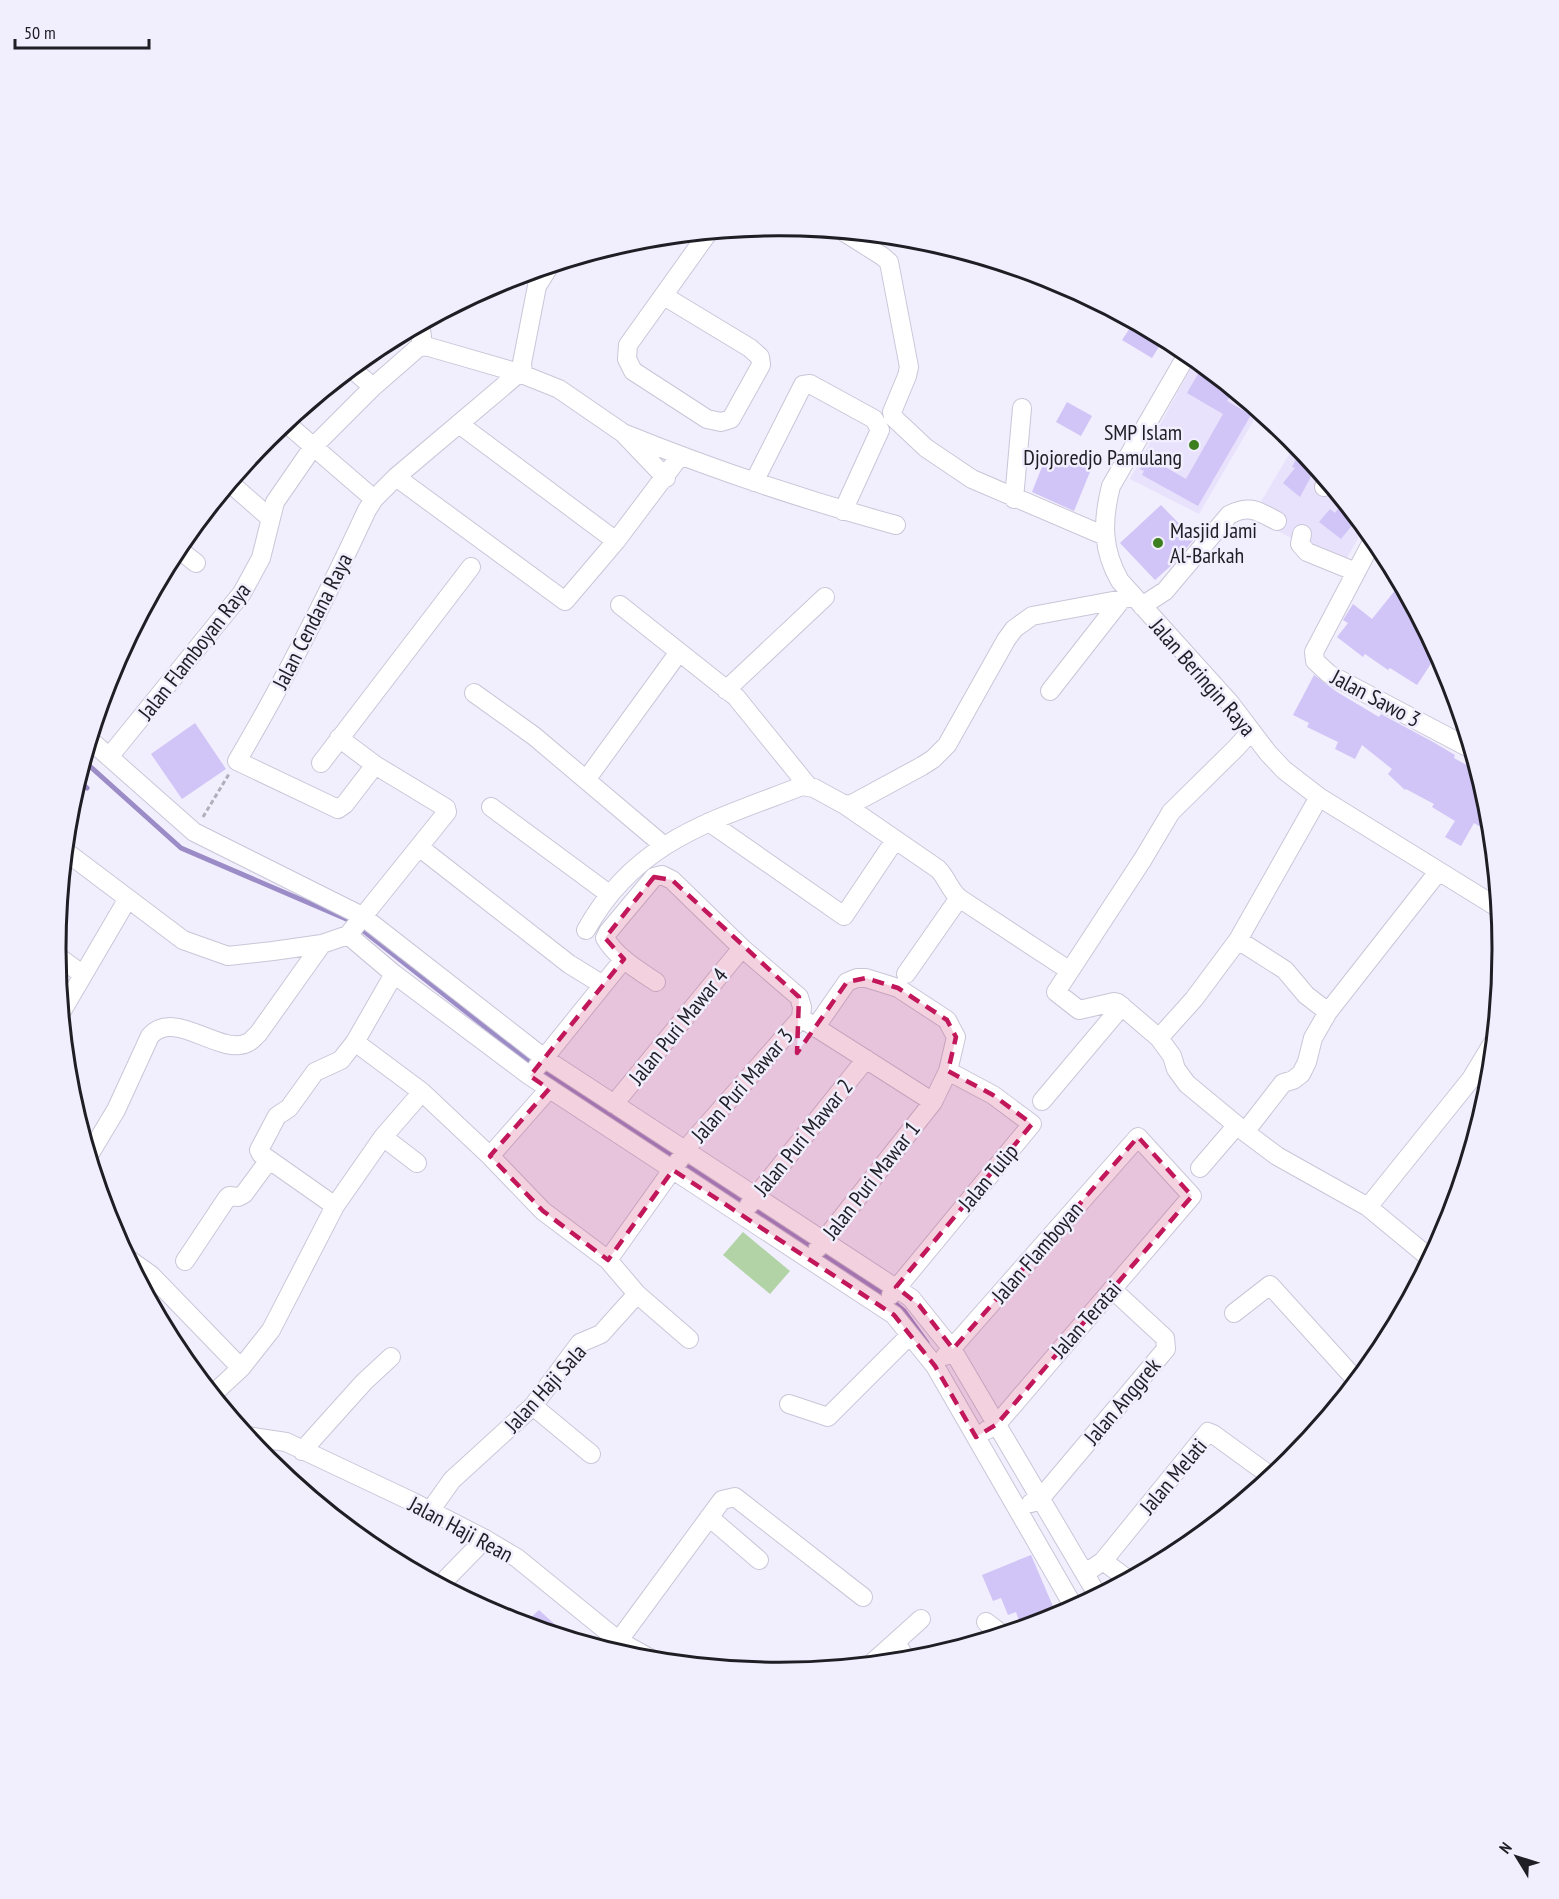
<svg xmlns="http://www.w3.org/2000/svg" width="1559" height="1899" viewBox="0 0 1559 1899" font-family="'PT Sans Narrow',sans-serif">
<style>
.built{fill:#e8e2fc}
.green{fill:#b2d3a6}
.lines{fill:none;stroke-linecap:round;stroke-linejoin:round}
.stream{stroke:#9b8bc6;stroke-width:5}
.building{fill:#d1c4f6}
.minor-casing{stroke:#cac6d8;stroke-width:20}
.path{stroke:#b1aeba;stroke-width:3;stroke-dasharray:4.5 3;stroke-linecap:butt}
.minor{stroke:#fff;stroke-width:18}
.marked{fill:#c2185b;fill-opacity:0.2;stroke:#c2185b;stroke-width:4.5;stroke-dasharray:12 8;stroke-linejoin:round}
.poi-dot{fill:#3d7e1e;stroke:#f1eefd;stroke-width:2}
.labels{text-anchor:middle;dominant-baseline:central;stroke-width:5;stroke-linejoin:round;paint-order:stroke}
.poi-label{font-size:22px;fill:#1f1e24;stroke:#f1eefd;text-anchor:end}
.street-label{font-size:22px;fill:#1f1e24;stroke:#f1eefd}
.rim{fill:none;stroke:#1f1e24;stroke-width:3}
</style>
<rect width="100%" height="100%" fill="#f1eefd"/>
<path class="built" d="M1196,359l63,52 -60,103 -69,-35z
M1296,443l69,84 -23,39 -62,-34 -27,-17z"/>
<path class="green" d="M743,1232l47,39 -20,23 -47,-39z"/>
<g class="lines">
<path class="stream" d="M84,761l97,87 170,73 180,142 353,231 20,17 23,32
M78,781l9,7"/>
</g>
<path class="building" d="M1134,322l25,13 -4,7 5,3 -8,13 -30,-18z
M1203,365l31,25 -7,11 24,14 -53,91 -56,-31 2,-4 -4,-2 8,-12 38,22 37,-65 -36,-21z
M1067,402l25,14 -11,20 -25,-14z
M1049,449l43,18 -18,44 -42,-19z
M1301,450l15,17 -16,30 -17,-14 12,-15 -3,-1z
M1343,501l15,17 -17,21 -22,-17 11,-13 5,4z
M1161,505l33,34 -19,23 -20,18 -35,-37z
M1401,583l37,70 -21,32 -27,-17 -2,2 -23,-16 -2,3 -26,-20 11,-14 -5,-3 10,-16 19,15z
M1314,675l23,17 42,25 2,-3 52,28 22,13 -1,3 25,14 11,36 2,26 -18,-11 -13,23 -16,-9 10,-16 -23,-14 2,-3 -28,-15 -1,1 -17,-16 4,-5 -30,-24 -7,14 -20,-10 3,-7 -31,-15 2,-4 -16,-8z
M195,723l31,46 -44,30 -31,-45z
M1031,1555l27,63 -36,11 -6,-17 -8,3 -7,-17 -8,3 -11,-26z
M539,1610l32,29 -48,-14z"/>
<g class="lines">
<g class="minor-casing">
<path id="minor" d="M844,232l38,24 7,6 20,105 -2,9 -15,36 1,5 33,31 46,31 133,57
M664,296l86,52 10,9 1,8 -30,54 -10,3 -14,-3 -74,-48 -6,-12 1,-14 80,-112
M420,346l9,1 90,26 40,16 64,44 43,45
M420,346l2,-10 -2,-11
M1188,353l-77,133c-9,35 -9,64 9,95l110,122 38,50 16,17 35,27 181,112
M352,369l21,18
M523,374l-1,-11 15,-77 12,-19
M286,423l88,76
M459,424l157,117
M623,433c89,36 181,67 273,92
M396,477l169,124 51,-60 64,-85
M754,482l49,-97 7,-1 64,35 6,11 -37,81
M230,483l40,35
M1324,487l4,-6
M1014,499l8,-91
M1302,534l-2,10 7,8 49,20
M1374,538l-60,114 1,9 14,13 142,75
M177,548l19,15
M620,605l116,92 72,89
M1142,606l23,-15 64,-76c20,-11 29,-4 48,6
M726,690l99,-93
M1050,691l72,-92
M474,693l60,43 129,109
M1251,731l-14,16 -66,65 -28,47 -87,133 23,18 35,-8 4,1 41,35 13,18 4,13 11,15 58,48 32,24 91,51 63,52
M90,740l104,92 168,84 182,142 367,240 41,51 146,247
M109,757l133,-164 19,-35 14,-56 38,-55 60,-60 47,-41
M321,763l150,-196
M375,765l-30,39 -7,5 -101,-48c48,-81 90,-165 130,-251l7,-11 22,-22 123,-104
M586,780l93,-128
M845,805l93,64c9,9 11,20 21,29l111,73
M491,807l118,87
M709,822l135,94 51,-76
M419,847l150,117 34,21
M65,851l118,89 45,16 45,-5 49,-7 26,-9 99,-123 -1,-4 -71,-43 -36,-27
M586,930c50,-90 126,-109 216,-144l12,2 31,17 7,-1 70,-38 11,-7 14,-14 59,-105 8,-11 18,-13 102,-19
M348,935l46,39 136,102 364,239 41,51 140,243
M1238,940l47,30 21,25 22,17
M56,955l26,19
M906,974l53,-76
M656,982c-18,-12 -40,-25 -51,-44l3,-6 46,-55 8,-2 10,5 70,68 57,49 3,10 -1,11 132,84
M62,1011l65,-111
M815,1028l32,-46 10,-4h9l32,10 49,32 9,17 -8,34 -15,31 -115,146
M1159,1038l35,-39 44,-59 81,-143
M355,1042l67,50 68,64 53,55 65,49 29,34 52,45
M537,1067l87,-108
M1042,1101l80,-95
M614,1104l128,-156
M1245,1132l38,-49 10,-3 8,-6 6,-12 6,-24 15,-26 110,-140
M383,1137l39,-45
M89,1155l27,-45 34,-74c25,-28 70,20 97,7 4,-1 8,-7 11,-9l64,-90
M490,1156l59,-67
M1200,1168l37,-43
M749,1205l117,-146
M335,1206l-74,-52 -2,-4 18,-34 12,-8 26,-36 26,-12 3,-4 11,-14 39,-68
M1368,1207l103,-128 23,-38
M127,1258l24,17 90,93 -28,26
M608,1260l84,-118 109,-124
M185,1261l42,-63 2,-2 9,1 6,-3 25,-34
M891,1295l141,-171 -39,-29 -45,-24
M1234,1313l36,-28 87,96
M945,1356l193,-219 54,59 -195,228 -10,6
M241,1368l30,-38 64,-124 48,-69 34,26
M789,1404l39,13 82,-82
M533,1406l58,48
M247,1436l39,6 127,60 72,37 32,19 102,83 36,20
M302,1451l62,-69 27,-25
M1031,1503l9,-4 126,-150 -1,-11 -53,-49
M430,1511l22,-31 81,-74 47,-63 21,-9 36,-40
M709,1517l50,43
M1103,1561l26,19
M1083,1570l10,-2 10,-7 105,-129 5,2 59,43
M443,1586l4,-8 38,-39
M986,1622l17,13
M896,1642l11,19
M611,1651l111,-151 13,-3 128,100
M871,1664l50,-45"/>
</g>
<path class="path" d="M203,817l26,-43"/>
<use href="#minor" class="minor"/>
</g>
<path class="marked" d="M654,877l18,3 127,117 -2,56 50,-71 19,-4 32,10 49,32 9,17 -8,34 45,24 39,29 -136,163 23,18 34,44 185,-212 54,59 -195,228 -21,13 -41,-71 -41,-51 -221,-145 -65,90 -65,-49 -53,-55 59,-67 -19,-13 94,-117 -19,-21z"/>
<g class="poi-dot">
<circle cx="1194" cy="445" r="6"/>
<circle cx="1158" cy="543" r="6"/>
</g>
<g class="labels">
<g class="poi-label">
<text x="1182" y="432">SMP Islam<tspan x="1182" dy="25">Djojoredjo Pamulang</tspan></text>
<text x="1170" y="530" text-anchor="start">Masjid Jami<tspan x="1170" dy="25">Al-Barkah</tspan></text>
</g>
<g class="street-label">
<text transform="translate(312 621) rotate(-63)">Jalan Cendana Raya</text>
<text transform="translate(194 651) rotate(-52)">Jalan Flamboyan Raya</text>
<text transform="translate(1203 677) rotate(49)">Jalan Beringin Raya</text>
<text transform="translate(1376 698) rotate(28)">Jalan Sawo 3</text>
<text transform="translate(678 1026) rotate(-51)">Jalan Puri Mawar 4</text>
<text transform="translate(742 1085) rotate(-49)">Jalan Puri Mawar 3</text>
<text transform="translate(803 1137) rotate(-51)">Jalan Puri Mawar 2</text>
<text transform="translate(988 1177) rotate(-50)">Jalan Tulip</text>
<text transform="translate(871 1180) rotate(-52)">Jalan Puri Mawar 1</text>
<text transform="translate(1037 1252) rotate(-49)">Jalan Flamboyan</text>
<text transform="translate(1086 1319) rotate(-49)">Jalan Teratai</text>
<text transform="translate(545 1388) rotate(-48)">Jalan Haji Sala</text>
<text transform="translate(1122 1401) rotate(-50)">Jalan Anggrek</text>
<text transform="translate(1173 1476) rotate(-50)">Jalan Melati</text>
<text transform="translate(461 1529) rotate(28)">Jalan Haji Rean</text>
</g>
</g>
<path d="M0 0H1559V1899H0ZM66 949a713 713 0 1 1 1426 0a713 713 0 1 1-1426 0Z" fill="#f1eefd" fill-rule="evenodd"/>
<path class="rim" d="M66 949a713 713 0 1 1 1426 0a713 713 0 1 1-1426 0Z"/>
<g transform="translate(1517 1857) rotate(308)" stroke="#f1eefd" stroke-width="4.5" paint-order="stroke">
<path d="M0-4.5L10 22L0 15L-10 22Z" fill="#1f1e24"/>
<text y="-9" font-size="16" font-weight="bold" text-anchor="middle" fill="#1f1e24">N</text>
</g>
<path d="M15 39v9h134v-9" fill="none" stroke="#1f1e24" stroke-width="3"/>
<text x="24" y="39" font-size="18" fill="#1f1e24" stroke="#f1eefd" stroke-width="4.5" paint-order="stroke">50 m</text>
</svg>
